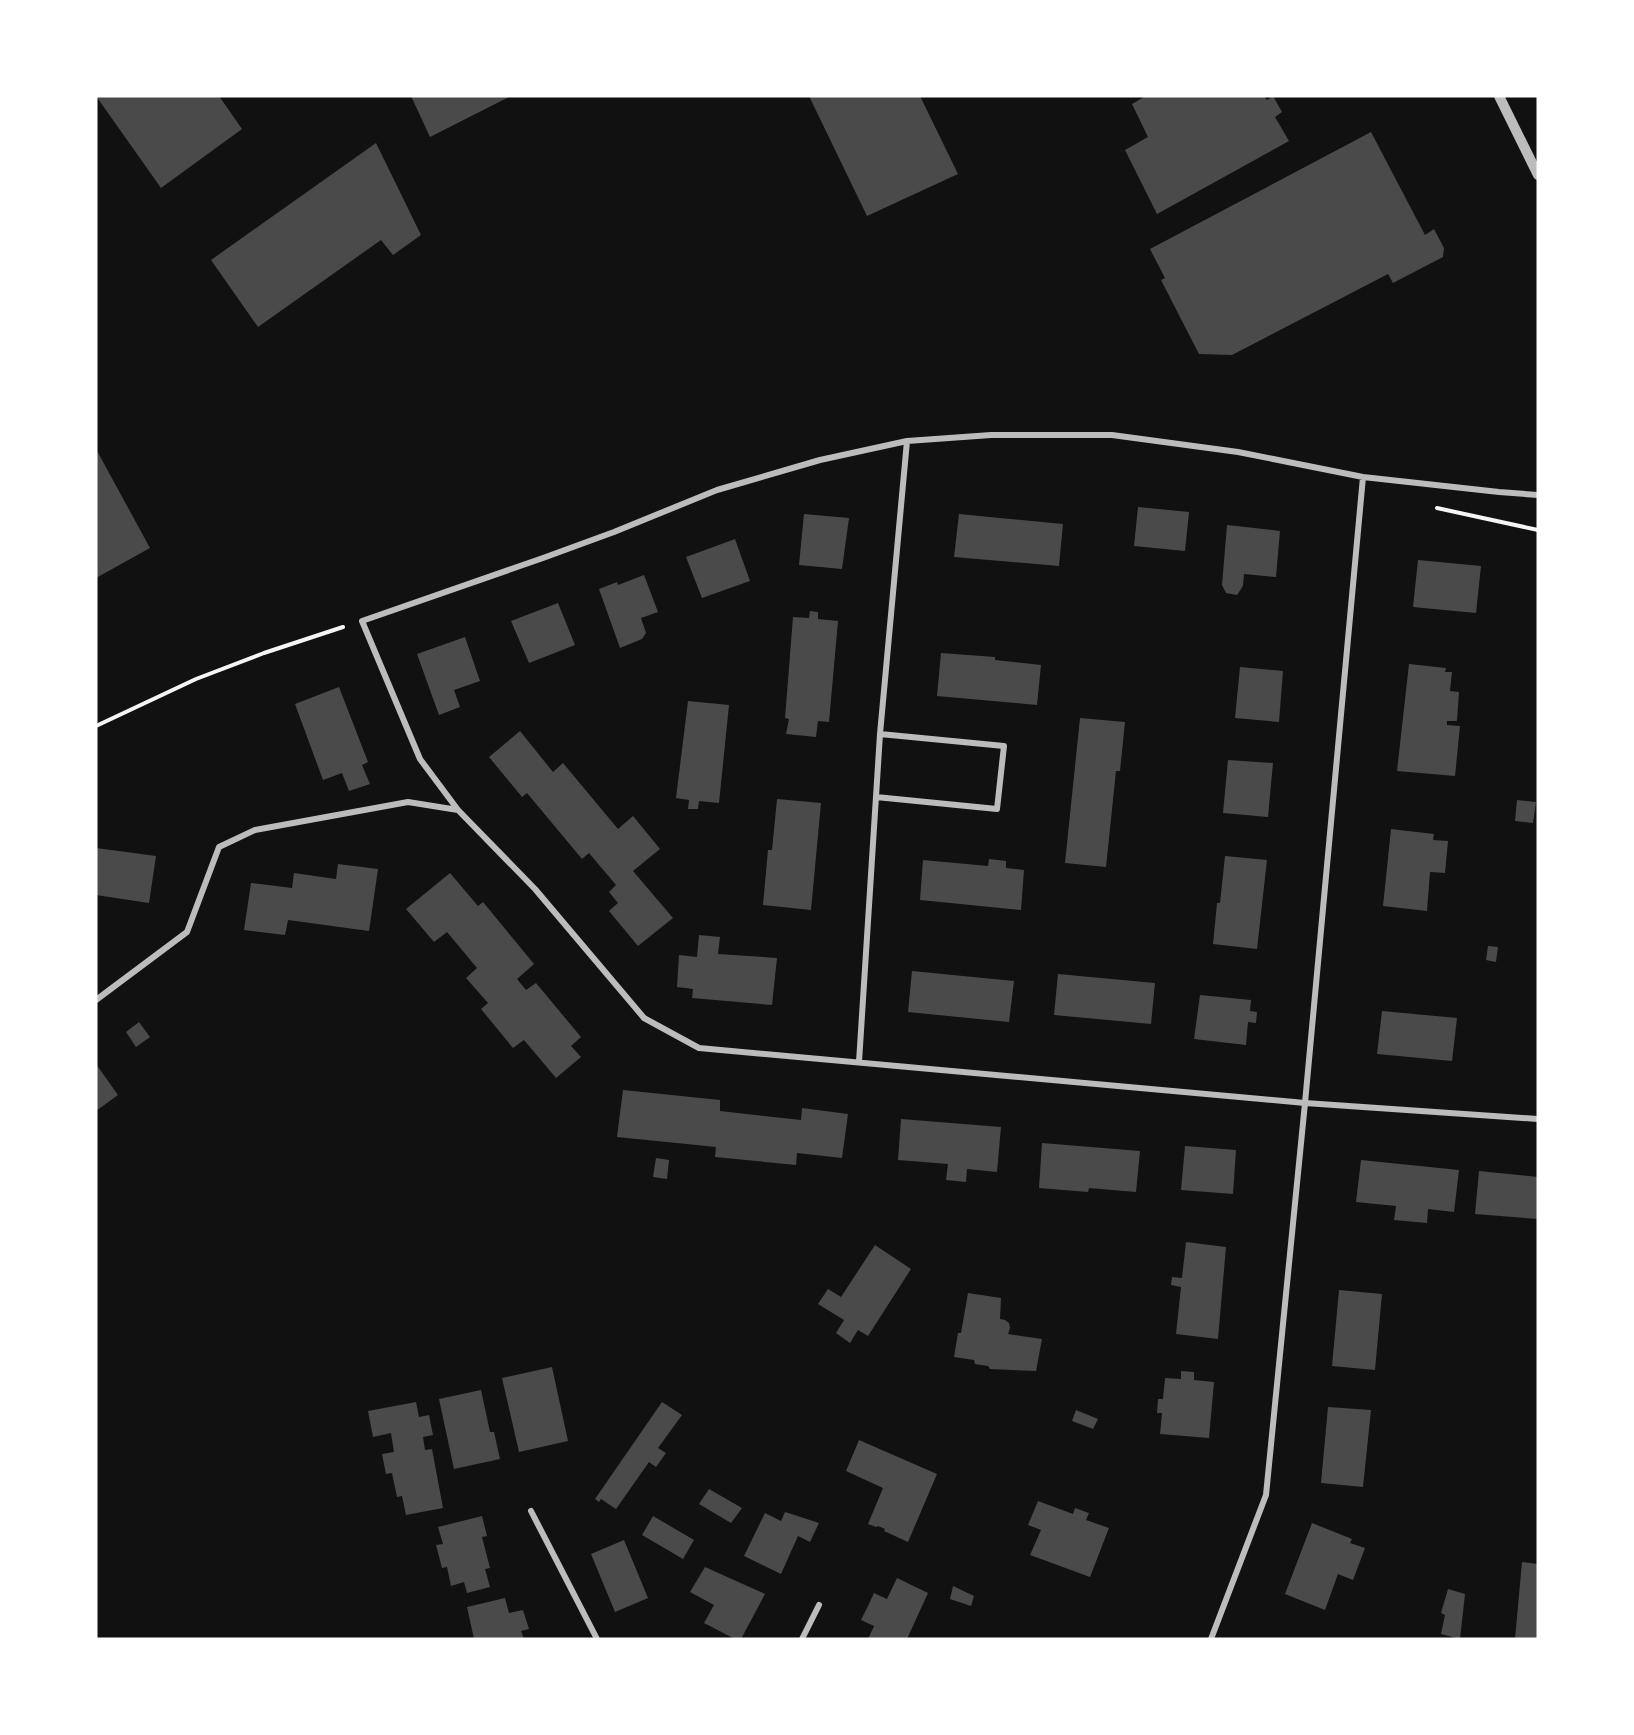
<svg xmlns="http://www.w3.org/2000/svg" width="1634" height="1735" viewBox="0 0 1634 1735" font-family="Karla,sans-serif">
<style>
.building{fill:#4a4a4a}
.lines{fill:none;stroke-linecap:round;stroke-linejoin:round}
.path{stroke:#f5f5f5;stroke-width:4}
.minor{stroke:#bcbcbc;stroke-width:6}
.tertiary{stroke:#bcbcbc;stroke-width:10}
</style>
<rect width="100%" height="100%" fill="#111"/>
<path class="building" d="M96,96h123l23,33 -81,59z
M411,96h100l-81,41z
M809,96h111l38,78 -91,42z
M1146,96h118l3,4 6,-4 9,16 -7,5 14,24 -132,73 -32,-64 23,-13 -16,-33z
M1371,132l54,103 9,-6 10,19 -1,9 -50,26 -5,-9 -156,81 -33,-1 -38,-74 4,-2 -15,-29z
M376,143l45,92 -28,20 -12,-15 -123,87 -47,-67z
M96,449l54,99 -54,30z
M1138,507l51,5 -4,39 -51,-5z
M804,514l45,4 -7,51 -43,-4z
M959,514l104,10 -4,42 -105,-9z
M1227,525l53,6 -4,46 -32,-3 -1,12 -6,9 -11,-2 -4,-8z
M735,539l15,42 -48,17 -16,-41z
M1418,560l63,6 -5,47 -63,-6z
M644,575l14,37 -17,6 5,15 -4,6 -22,9 -21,-59 18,-7 1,3z
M558,603l17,42 -46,18 -18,-42z
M810,611l8,1v7l20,2 -9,101 -11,-1 -2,16 -30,-3 3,-15 -4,-1 8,-101 16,1z
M465,637l15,44 -26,9 6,17 -21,8 -22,-61z
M941,653l54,4v3l46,5 -4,40 -100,-9z
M1409,664l37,4 -1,4h7l-2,19 9,1 -2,29h-10v4l13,1 -5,50 -58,-5z
M1240,667l43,4 -4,51 -44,-4z
M339,687l29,75 -6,3 8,19 -21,7 -7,-18 -19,7 -28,-76z
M688,701l41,4 -10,98 -20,-2 -1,8h-10l1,-9 -13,-2z
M1080,718l45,4 -5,49h-4l-10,96 -41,-4z
M520,731l33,41 10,-9 55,66 15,-13 27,33 -27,22 40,47 -35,28 -29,-35 9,-8 -9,-11 7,-7 -27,-32 -7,6 -55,-66 -5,4 -33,-40z
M1228,760l45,3 -5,54 -45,-4z
M777,799l44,4 -10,107 -48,-5 5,-55h4z
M1517,800l19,2 -3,21 -18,-2z
M1391,829l43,5 -1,6 15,1 -3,32 -15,-1 -3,39 -44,-5z
M96,848l60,8 -7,47 -53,-8z
M1225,856l42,4 -10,89 -44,-5 4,-41h3z
M989,859l17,2v7l18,2 -3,40 -101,-10 3,-40 65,6z
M338,864l40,5 -9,62 -81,-11 -3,15 -41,-5 7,-47 41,5 2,-15 42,6z
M450,873l28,33 5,-4 51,62 -17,15 9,11 10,-7 45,54 -10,9 10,11 -25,21 -32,-38 -11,8 -32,-39 7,-6 -22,-25 11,-10 -30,-36 -13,10 -28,-33z
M699,935l21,2 -2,17 59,4 -5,47 -80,-7 1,-9 -16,-2 2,-32 18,2z
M1488,946l10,1 -2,15 -10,-2z
M912,971l102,10 -5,41 -101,-10z
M1058,974l97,9 -4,41 -97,-9z
M1200,995l51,5 -1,11 7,1 -1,11 -8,-1 -2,23 -52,-6z
M1382,1011l75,7 -5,43 -75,-7z
M139,1022l11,15 -14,10 -10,-15z
M96,1064l22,31 -22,16z
M623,1090l97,10v11l81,9 1,-12 46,6 -6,44 -45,-5 -1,12 -81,-8 1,-10 -99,-10z
M901,1119l100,8 -4,45 -30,-3 -1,13 -20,-2 2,-16 -50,-4z
M1042,1143l98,8 -4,41 -47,-4 -1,4 -49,-4z
M1185,1146l51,4 -3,44 -52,-4z
M656,1158l13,2 -2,19 -14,-2z
M1361,1160l98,10 -5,42 -26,-3 -1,14 -33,-3 2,-14 -40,-4z
M1479,1171l59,6v42l-63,-5z
M1186,1242l40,5 -8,92 -42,-5 5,-47 -10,-2 1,-8 10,1z
M875,1245l36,24 -43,67 -10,-6 -8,13 -14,-10 8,-13 -26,-16 10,-15 13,8z
M1339,1290l43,4 -7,76 -43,-4z
M968,1293l33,5 -1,21 5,1 4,3 1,5 -2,6 34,5 -6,32 -46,-2 -2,-3 -13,-2 -1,-4 -20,-3 4,-24h3z
M552,1367l16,74 -49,11 -17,-74z
M1181,1371l13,1v8l20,2 -5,56 -49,-4 2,-21h-5l1,-14h5l2,-21 16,1z
M481,1390l9,42h4l6,27 -46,10 -15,-70z
M416,1402l3,15 10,-2 4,20 -10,2 2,13 7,-1 11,59 -37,7 -4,-19 -5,1 -5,-24 -6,1 -4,-20 12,-2 -3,-19 -18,4 -5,-26z
M662,1402l20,13 -24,33 8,5 -10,14 -7,-5 -33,47 -15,-10 -2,3 -4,-3z
M1328,1407l43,3 -8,77 -42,-4z
M1076,1410l22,9 -5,10 -21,-8z
M859,1440l78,34 -29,68 -24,-11 1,-2 -7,-3 -2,1 -8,-3 15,-36 -37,-17z
M709,1489l33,19 -11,15 -32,-19z
M1038,1501l35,13 2,-6 14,5 -3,7 23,8 -19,49 -60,-22 11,-25 -13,-5z
M785,1512l34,11 -9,19 -12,-6 -17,38 -37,-18 21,-43 16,8z
M482,1516l5,20 -5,1 8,31 -5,1 5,18 -23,6 -3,-11 -13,4 -4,-19 -5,1 -6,-23 7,-1 -5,-17z
M653,1516l41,24 -11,19 -41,-24z
M1312,1523l40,16 -2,4 15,5 -12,32 -15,-6 -13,36 -40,-16z
M624,1540l24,58 -33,14 -24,-58z
M1522,1562l16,2v75h-23z
M705,1567l60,27 -24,45h-6l-31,-16 10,-18 -24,-13z
M897,1578l31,15 -21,46h-39l6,-13 -13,-6 7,-14 6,-13 13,6z
M953,1586l21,10 -3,10 -21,-7z
M1448,1589l17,5 -5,45 -19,-5 4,-19 -4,-2z
M505,1598l4,15 14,-3 6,19 -8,2 3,8h-50l-7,-32z"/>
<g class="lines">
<path class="path" d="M1437,508l101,22
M96,726l100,-47 68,-26 79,-26"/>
<path class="minor" d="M1538,495l-39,-3 -136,-15 -125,-25 -126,-17h-121l-84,6 -87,19 -103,30 -103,42 -71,26 -181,63 58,138 38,51 77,79 109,129 55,30 606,55 233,16
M876,797l121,12 7,-63 -124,-12
M96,1000l91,-68 32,-85 36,-17 153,-28 50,8
M859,1062l21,-328 27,-293
M531,1511l66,128
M802,1639l17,-34
M1211,1639l55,-144 39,-392 58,-626"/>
<path class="tertiary" d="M1499,96l39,79"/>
</g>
<rect width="1634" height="1735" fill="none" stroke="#ffffff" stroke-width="195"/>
</svg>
